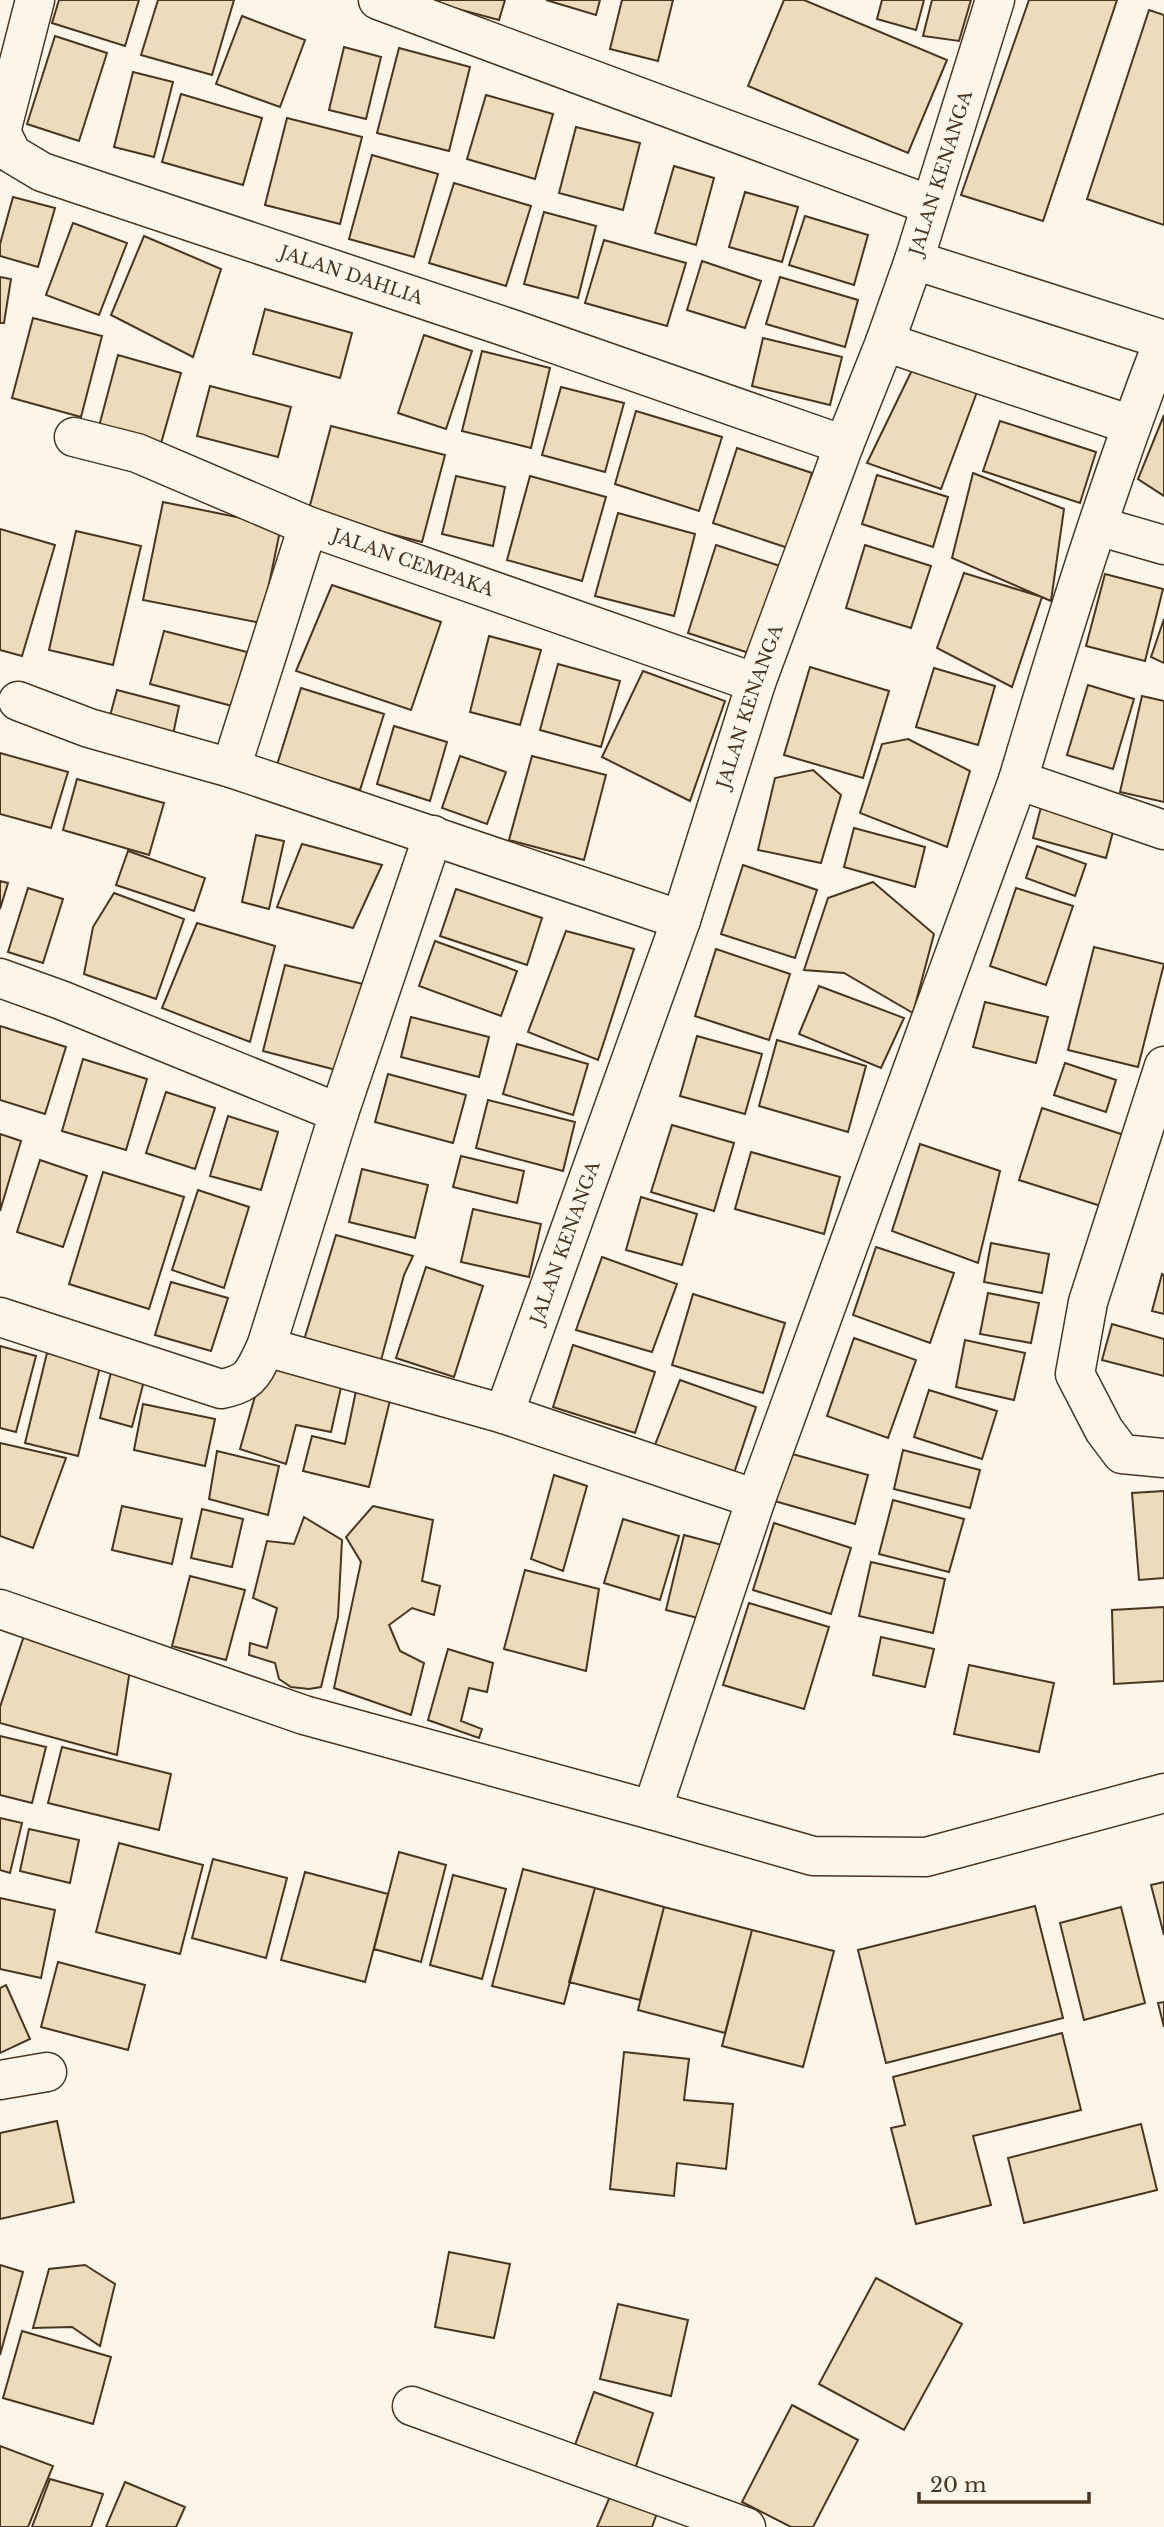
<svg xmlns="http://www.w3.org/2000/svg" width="1164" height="2527" viewBox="0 0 1164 2527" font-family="'Libre Baskerville',serif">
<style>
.building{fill:#ecdcbc;stroke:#4a3520;stroke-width:2}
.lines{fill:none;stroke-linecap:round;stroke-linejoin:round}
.minor-casing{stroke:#4a3520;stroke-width:41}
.minor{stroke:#fbf6e9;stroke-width:38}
.labels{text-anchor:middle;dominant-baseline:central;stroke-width:5;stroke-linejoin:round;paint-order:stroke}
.street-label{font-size:18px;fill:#4a3520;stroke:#fbf6e9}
</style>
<rect width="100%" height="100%" fill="#fbf6e9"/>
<path class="building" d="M59,0h80l-14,46 -73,-23z
M158,0h76l-22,75 -71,-20z
M424,0h81l-6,20z
M546,0h54l-4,15z
M622,0h51l-15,61 -48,-12z
M784,0h20l143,60 -39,93 -160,-67z
M882,0h42l-8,30 -39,-11z
M932,0h39l-12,41 -36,-5z
M1029,0h88l-74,221 -82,-26z
M1149,10l15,5v210l-77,-26z
M242,16l63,24 -25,67 -64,-23z
M55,36l52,17 -28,88 -52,-17z
M344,47l37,10 -15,62 -37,-9z
M399,48l71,19 -21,84 -72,-18z
M133,72l40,10 -19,75 -40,-10z
M181,94l81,24 -19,67 -81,-23z
M486,95l67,19 -18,65 -68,-20z
M287,118l75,19 -22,87 -75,-19z
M576,127l64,16 -17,67 -64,-17z
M372,155l66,19 -24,83 -65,-18z
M674,166l40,12 -18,67 -41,-12z
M454,183l77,23 -25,80 -77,-23z
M745,192l53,15 -16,55 -53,-15z
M13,197l42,11 -17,59 -38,-11v-12z
M544,212l52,14 -18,72 -54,-14z
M805,216l63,19 -14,50 -65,-20z
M73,223l54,20 -28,72 -53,-20z
M144,236l77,33 -28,88 -82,-42z
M604,240l82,23 -19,63 -82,-23z
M702,261l59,20 -16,47 -58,-18z
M0,277l11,2 -7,44h-4z
M780,277l78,23 -13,47 -79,-23z
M265,309l87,24 -12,45 -87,-24z
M33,318l69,18 -21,81 -69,-19z
M424,335l48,16 -26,78 -48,-16z
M763,338l79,19 -12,48 -78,-19z
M482,351l68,17 -19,80 -69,-17z
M118,355l63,18 -21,74 -62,-17z
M915,364l65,20 -39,105 -74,-26z
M210,386l81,21 -13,50 -81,-21z
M561,387l63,16 -19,69 -63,-17z
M636,411l86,26 -23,74 -84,-27z
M1164,415v81l-26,-17z
M1000,421l96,31 -16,51 -97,-32z
M331,426l114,29 -23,87 -114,-29z
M737,448l75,25 -24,75 -75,-25z
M973,473l91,36 -13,92 -99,-43z
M877,475l71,22 -15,50 -71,-23z
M456,476l49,11 -12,59 -51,-12z
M530,476l76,21 -24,84 -75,-21z
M163,502l118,24 -20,97 -118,-23z
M618,513l77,21 -21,82 -79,-20z
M0,529l55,16 -33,111 -22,-6z
M76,531l65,15 -28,119 -64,-15z
M716,545l64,21 -28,88 -64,-21z
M865,545l66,21 -20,62 -65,-20z
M964,573l78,24 -30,90 -75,-39z
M1105,574l58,15 -18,72 -59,-15z
M332,585l109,37 -30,88 -115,-39z
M1164,619v44l-13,-6z
M164,631l83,21 -15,54 -82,-22z
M489,636l52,14 -21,75 -50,-13z
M558,664l62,17 -19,66 -61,-17z
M810,667l79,24 -26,87 -79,-23z
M934,668l61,18 -17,59 -62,-18z
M643,671l82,30 -35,100 -88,-44z
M1088,685l46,14 -21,70 -46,-14z
M301,688l83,26 -24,76 -83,-25z
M117,690l62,16 -8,38 -64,-17z
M1142,696l22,5v101l-44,-10z
M394,726l53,16 -17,59 -53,-17z
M908,739l62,32 -23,76 -87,-34 22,-69z
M0,753l68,19 -17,56 -51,-14z
M460,756l46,16 -19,52 -45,-16z
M532,756l74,19 -22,85 -75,-20z
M813,770l28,25 -20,68 -63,-13 17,-72z
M77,779l87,24 -15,52 -86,-25z
M1041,807l73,21 -8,30 -73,-20z
M854,828l71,19 -10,40 -71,-20z
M256,835l28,6 -15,68 -27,-7z
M302,844l80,21 -29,63 -76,-21z
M1037,846l49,18 -11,32 -49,-18z
M128,851l77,27 -11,33 -78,-26z
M743,865l74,25 -22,68 -74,-24z
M0,881l8,2 -8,26z
M873,882l61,52 -21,79 -69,-40 -40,-3 24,-72z
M28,888l35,11 -20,64 -35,-11z
M1016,888l57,18 -27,79 -56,-19z
M456,889l86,29 -15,47 -87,-29z
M114,893l70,26 -28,80 -72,-25 9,-47z
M197,923l78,23 -25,96 -88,-34z
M566,931l68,18 -36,111 -70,-28z
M435,941l82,30 -16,45 -82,-30z
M1094,947l70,17 -26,103 -70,-17z
M716,949l74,25 -21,66 -74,-24z
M285,965l78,19 -23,87 -77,-20z
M819,986l85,32 -23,50 -82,-34z
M985,1002l63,15 -12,46 -63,-16z
M411,1017l78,20 -10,40 -78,-20z
M0,1026l66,21 -21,67 -45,-14z
M697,1036l65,18 -17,60 -65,-18z
M777,1040l89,26 -18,66 -89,-26z
M517,1044l71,20 -15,51 -70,-21z
M83,1059l64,20 -21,71 -64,-19z
M1065,1063l51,17 -10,32 -52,-17z
M388,1074l78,21 -13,48 -78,-21z
M166,1092l49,16 -20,61 -49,-16z
M488,1100l87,22 -12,49 -87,-23z
M1042,1108l85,28 -23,71 -85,-27z
M228,1116l50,16 -17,58 -51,-14z
M672,1125l62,18 -20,68 -63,-19z
M0,1134l21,7 -21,70z
M920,1144l80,27 -22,92 -86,-32z
M751,1152l89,25 -16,57 -89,-25z
M461,1156l63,15 -7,32 -64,-16z
M40,1160l47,16 -24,71 -46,-15z
M362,1169l66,16 -13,53 -66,-16z
M103,1172l81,25 -35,112 -80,-25z
M198,1190l51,17 -25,81 -52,-18z
M641,1197l56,17 -15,51 -56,-15z
M473,1209l68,15 -12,53 -68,-15z
M336,1235l77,21 -9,19 -24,89 -76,-24z
M991,1243l58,11 -7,39 -58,-11z
M876,1247l78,26 -24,70 -77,-28z
M602,1257l75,27 -25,68 -76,-22z
M426,1267l57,19 -29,91 -58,-19z
M1162,1274l2,1v39l-12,-3z
M171,1282l57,16 -17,53 -56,-16z
M988,1293l51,10 -8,40 -51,-9z
M693,1294l92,29 -22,70 -91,-28z
M1112,1324l52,15v37l-62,-16z
M854,1338l62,22 -28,78 -61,-22z
M965,1340l60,13 -11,47 -58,-13z
M573,1345l82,27 -20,61 -82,-26z
M0,1346l36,10 -20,76 -16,-4z
M47,1353l53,14 -22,89 -53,-13z
M265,1361l77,22 -11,49 -35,-7 -10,39 -46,-15z
M112,1368l33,9 -13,50 -32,-9z
M680,1380l76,27 -22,66 -79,-28z
M357,1386l35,6 -23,95 -66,-16 9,-35 33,8z
M929,1390l68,21 -15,48 -68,-22z
M143,1404l72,15 -10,47 -71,-16z
M0,1443l66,15 -33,90 -33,-12z
M903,1450l77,20 -10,38 -76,-19z
M217,1451l62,15 -11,49 -59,-16z
M785,1452l83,23 -13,49 -84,-24z
M554,1475l33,11 -24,85 -32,-12z
M1164,1491v87l-25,2 -7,-87z
M893,1500l71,19 -15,53 -70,-18z
M122,1506l60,13 -10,45 -60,-14z
M373,1506l60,14 -11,61 18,5 -6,29 -22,-7 -23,17 11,26 24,12 -13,52 -77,-27 27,-126 -15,-25z
M202,1509l41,10 -11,48 -41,-9z
M304,1517l38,23 -4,77 -17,70 -12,2 -18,-2 -12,-8 -4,-16 -26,-8 1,-12 17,5 10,-40 -24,-10 14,-57 27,3z
M623,1519l56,17 -19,64 -56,-17z
M774,1523l77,25 -20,66 -78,-24z
M684,1535l42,11 -20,74 -40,-10z
M871,1562l74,17 -12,54 -74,-17z
M525,1570l74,19 -13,82 -82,-22z
M190,1576l55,14 -19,70 -54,-14z
M749,1603l80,24 -25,82 -81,-24z
M1164,1607v74l-50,3 -2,-74z
M26,1630l105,33 -14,92 -117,-32v-16z
M881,1637l53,12 -9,38 -52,-12z
M448,1649l45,14 -6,29 -18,-4 -8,33 21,8 -3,9 -51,-18z
M969,1665l85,18 -15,69 -85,-18z
M0,1736l46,11 -14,56 -32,-8z
M62,1747l109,27 -12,56 -111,-27z
M0,1818l22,5 -12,50 -10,-3z
M29,1829l50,11 -9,43 -50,-12z
M119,1843l84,22 -23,89 -84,-22z
M399,1852l47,13 -25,97 -47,-13z
M213,1859l74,19 -21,80 -74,-20z
M523,1869l72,19 -31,116 -72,-18z
M305,1872l83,22 -23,88 -84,-22z
M453,1875l53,14 -24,90 -52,-14z
M1164,1882v53l-13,-50z
M595,1888l69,19 -24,93 -71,-18z
M0,1898l55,12 -14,68 -41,-9z
M1035,1906l28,112 -177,45 -28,-113z
M664,1907l88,23 -27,103 -87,-23z
M1121,1907l24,96 -61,17 -24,-97z
M752,1930l82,21 -31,116 -81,-21z
M58,1962l87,23 -17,65 -87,-23z
M6,1985l24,54 -30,14v-65z
M1164,2002v25l-6,-24z
M1062,2033l19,77 -108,26 18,69 -75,19 -25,-96 14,-3 -12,-48z
M624,2052l65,7 -5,41 49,4 -7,65 -49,-6 -3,33 -64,-7z
M57,2121l17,81 -74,17v-86z
M1141,2124l16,66 -133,33 -16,-65z
M449,2252l61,12 -16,74 -59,-11z
M0,2265l23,7 -23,83z
M85,2265l30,19 -15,62 -28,-19 -39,1 16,-59z
M876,2278l86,46 -58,106 -85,-46z
M618,2304l70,16 -17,76 -71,-17z
M22,2331l89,26 -18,67 -90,-26z
M594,2392l59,21 -18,56 -61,-21z
M792,2405l66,35 -45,87h-22l-49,-25z
M0,2446l53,20 -25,61h-28z
M50,2479l53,15 -12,33h-59z
M125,2482l60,25 -9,20h-70z
M611,2494l46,19 -5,14h-55z"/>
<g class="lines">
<g class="minor-casing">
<g id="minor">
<path id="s1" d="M35,0l-34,132 11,22 30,18 467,156 335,117"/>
<path d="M378,0l552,205"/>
<path d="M914,260l250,80"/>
<path d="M885,342l246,83"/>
<path id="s2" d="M74,437l63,16 171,73 448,157"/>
<path d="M1098,526l66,19"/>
<path d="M18,701l71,27 142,40 450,152"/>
<path d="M231,768l77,-242"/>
<path d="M1018,780l146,50"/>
<path d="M0,978l61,22 278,113"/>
<path d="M1164,1066l-76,236 -13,72 29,56 18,24 42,4"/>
<path d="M0,1317l221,72c31,-6 32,-16 45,-42l73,-234 94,-278"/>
<path d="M266,1347l238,67 252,85"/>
<path id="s3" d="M504,1414l177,-494 75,-237 88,-238 41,-103 29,-82 81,-260"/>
<path d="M0,1609l304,106 348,95 161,46 113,1 238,-64"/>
<path d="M652,1810l104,-311 262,-719c44,-148 90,-296 146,-441"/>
<path d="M0,2080l47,-8"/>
<path d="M412,2406l334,121"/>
</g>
</g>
<use href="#minor" class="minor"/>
</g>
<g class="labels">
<g class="street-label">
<text stroke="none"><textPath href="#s3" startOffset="1316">JALAN KENANGA</textPath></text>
<text stroke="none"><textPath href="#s1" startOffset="522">JALAN DAHLIA</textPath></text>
<text stroke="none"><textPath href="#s2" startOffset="362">JALAN CEMPAKA</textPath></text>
<text stroke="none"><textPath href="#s3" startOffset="749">JALAN KENANGA</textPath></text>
<text stroke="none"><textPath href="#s3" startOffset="182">JALAN KENANGA</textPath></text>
</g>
</g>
<path d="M919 2492v10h170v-10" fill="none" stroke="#4a3520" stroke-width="3.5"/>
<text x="930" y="2492" font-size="21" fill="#4a3520" stroke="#fbf6e9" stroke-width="5" paint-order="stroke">20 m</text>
</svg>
